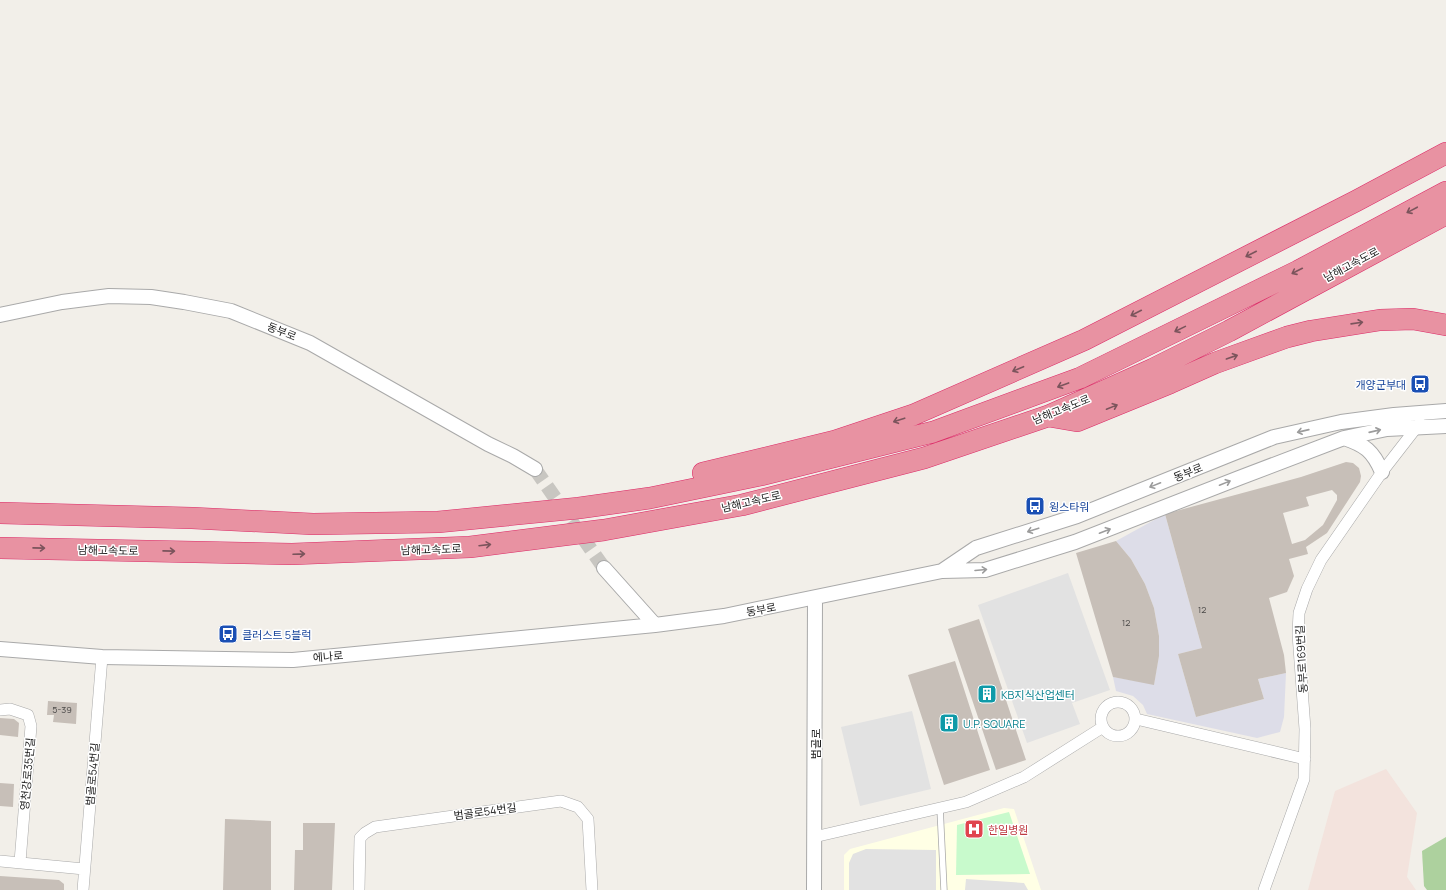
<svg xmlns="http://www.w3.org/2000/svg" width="1446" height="890" viewBox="0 0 1446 890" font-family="Manrope,'Noto Sans KR',sans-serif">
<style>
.education{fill:#ffffe5}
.military{fill:#f3e3dd}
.forest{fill:#add19e}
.park{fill:#c8facc}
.parking{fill:#e2e2e2}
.plaza{fill:#dddde8}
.building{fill:#c7bfb8;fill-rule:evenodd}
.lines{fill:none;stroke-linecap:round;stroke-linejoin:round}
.tertiary-tunnel{stroke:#c8c6c1;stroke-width:14;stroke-dasharray:14 7;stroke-linecap:butt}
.service-casing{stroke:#a9a9a9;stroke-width:7}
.minor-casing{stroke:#a9a9a9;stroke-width:12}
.tertiary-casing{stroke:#a9a9a9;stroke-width:16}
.motorway-casing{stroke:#dc2a67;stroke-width:22}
.service{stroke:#fff;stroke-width:5.5}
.minor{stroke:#fff;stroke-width:11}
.tertiary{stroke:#fff;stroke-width:14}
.motorway{stroke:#e892a2;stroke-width:21}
.oneway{stroke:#7b545c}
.oneway2{stroke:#9c9c9c}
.labels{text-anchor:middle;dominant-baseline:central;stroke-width:3;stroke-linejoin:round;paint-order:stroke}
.number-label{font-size:9px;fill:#4b4948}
.street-label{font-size:11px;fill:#222;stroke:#fff}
.transit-label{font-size:11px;fill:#164399;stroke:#fff;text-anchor:start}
.culture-label{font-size:11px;fill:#0d838f;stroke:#fff;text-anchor:start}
.health-label{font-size:11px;fill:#be3a42;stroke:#fff;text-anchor:start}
</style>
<rect width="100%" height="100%" fill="#f2efe9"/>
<path class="education" d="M1004,808l10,1 27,81h-197v-35l6,-6z"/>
<path class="military" d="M1386,769l31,44 -10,64 9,13h-108l27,-99z"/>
<path class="forest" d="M1446,837v53h-19l-3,-4 -2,-35z"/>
<path class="park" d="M1009,812l21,62 -74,1 1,-50z"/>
<path class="parking" d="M1068,573l42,117 -38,13 8,21 -53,19 -49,-138z
M912,711l19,78 -71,17 -19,-79z
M866,849l70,1v40h-87v-27l4,-9z
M966,879l58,4 4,7h-63z"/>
<path class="plaza" d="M1165,514l37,134 -24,6 18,63 68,-18 -6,-20 28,-6 -2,44 -4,15 -23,6 -110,-24 -4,-9 -10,-9 -17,-5 -3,-14 41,7 5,-29v-19l-5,-28 -9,-24 -14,-25 -15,-18z"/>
<path class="building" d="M1346,462l7,1 6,5 2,8 -1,6 -33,51 -21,14 2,7 -19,5 5,17 -7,16 -18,6 15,57 2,18 -28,6 6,20 -68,18 -18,-63 24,-6 -37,-134 136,-37zM1332,490l5,5v5l-14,25 -18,15 -13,4 -9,-31 26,-7 -3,-9z
M1116,541l15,18 14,25 9,24 5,28v20l-5,29 -41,-8 -37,-124z
M979,619l47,141 -30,10 -48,-141z
M955,661l35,109 -46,15 -36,-110z
M48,701l29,2 -1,21 -23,-2 1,-7h-7z
M0,718l14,1 5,4 -1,14 -18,-2z
M0,783l14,1 -1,23 -13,-1z
M225,819l46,2v69h-48z
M303,823h32l-3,67h-38l1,-40h8z
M0,876l59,4 5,4v6h-64z"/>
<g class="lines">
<path class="tertiary-tunnel" d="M535,469l69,99"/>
<g class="service-casing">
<path id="service" d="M940,808l4,82"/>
</g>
<g class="minor-casing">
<path id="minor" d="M1101 719a17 17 0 1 1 34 0a17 17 0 1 1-34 0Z
M0,710l10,-1 18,6 3,11 -11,136
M1136,719l169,40
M814,837l152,-35 58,-25 79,-50
M0,861l84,8
M83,890l19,-233
M359,890l1,-52 5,-5 10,-6 186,-26 17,6 10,12 4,71
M1264,890l40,-111 1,-50 -7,-95 1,-21 8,-24 14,-29 61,-88 38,-49"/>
</g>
<g class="tertiary-casing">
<path id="tertiary" d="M0,315l62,-13 47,-6 42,1 33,5 47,9 79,32 178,101 25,12 22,13
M1344,438c21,7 29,13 38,34
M604,568l51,57
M942,571l34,-23 101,-32 197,-79 67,-15 53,-7 52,-4
M0,649l102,8 191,3 362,-35 69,-9 218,-45 43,-1 90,-28 164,-64 105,-40 43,-9 59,-3
M814,890l1,-292"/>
</g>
<g class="motorway-casing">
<path id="motorway" d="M1048,416l29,5 93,-38 45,-20 72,-26 24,-6 69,-11 33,-1 33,6
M703,473l132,-32 78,-26 171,-75 272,-139 90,-48
M0,513l192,5 121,6 125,-2 141,-14 71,-10 111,-23 172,-43 147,-54 218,-107 148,-79
M0,548l292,6 178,-7 134,-17 138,-25 182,-47 124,-42 105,-47 76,-38 217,-117"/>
</g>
<use href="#service" class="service"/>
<use href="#minor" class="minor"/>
<use href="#tertiary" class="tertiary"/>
<use href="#motorway" class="motorway"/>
</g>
<defs><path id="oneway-shaft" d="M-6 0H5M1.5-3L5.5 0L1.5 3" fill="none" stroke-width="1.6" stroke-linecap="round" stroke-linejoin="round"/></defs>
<g class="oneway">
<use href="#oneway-shaft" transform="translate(1412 210) rotate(152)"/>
<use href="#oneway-shaft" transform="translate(1251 254) rotate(153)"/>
<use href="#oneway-shaft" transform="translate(1297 271) rotate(153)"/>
<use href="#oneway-shaft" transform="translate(1136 313) rotate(153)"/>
<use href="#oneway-shaft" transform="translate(1357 323) rotate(-8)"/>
<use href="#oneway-shaft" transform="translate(1180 329) rotate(154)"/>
<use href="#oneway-shaft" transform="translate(1232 357) rotate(-19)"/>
<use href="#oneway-shaft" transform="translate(1018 369) rotate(157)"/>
<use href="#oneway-shaft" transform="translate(1063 385) rotate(160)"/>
<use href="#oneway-shaft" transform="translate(1112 407) rotate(-22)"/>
<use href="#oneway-shaft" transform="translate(899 420) rotate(162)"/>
<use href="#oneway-shaft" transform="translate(485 545) rotate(-7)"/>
<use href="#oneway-shaft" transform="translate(39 548) rotate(1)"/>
<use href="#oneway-shaft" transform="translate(169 551) rotate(1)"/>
<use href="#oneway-shaft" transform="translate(299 554) rotate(-2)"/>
</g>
<g class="oneway2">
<use href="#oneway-shaft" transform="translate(1303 431) rotate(167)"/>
<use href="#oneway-shaft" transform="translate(1375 431) rotate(-13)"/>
<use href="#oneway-shaft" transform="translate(1225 483) rotate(-22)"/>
<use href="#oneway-shaft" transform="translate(1155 485) rotate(158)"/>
<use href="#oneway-shaft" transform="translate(1033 530) rotate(162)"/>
<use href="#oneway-shaft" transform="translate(1105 531) rotate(-21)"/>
<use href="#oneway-shaft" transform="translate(981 570) rotate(-5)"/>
</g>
<defs>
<g id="bus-square" transform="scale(1)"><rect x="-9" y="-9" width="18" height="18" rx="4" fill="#1a4fb4" stroke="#fff"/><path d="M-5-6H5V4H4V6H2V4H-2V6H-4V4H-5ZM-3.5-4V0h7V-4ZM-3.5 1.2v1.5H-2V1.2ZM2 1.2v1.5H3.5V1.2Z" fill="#fff"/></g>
<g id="building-square" transform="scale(1)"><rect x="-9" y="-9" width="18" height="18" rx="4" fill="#0f9aa8" stroke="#fff"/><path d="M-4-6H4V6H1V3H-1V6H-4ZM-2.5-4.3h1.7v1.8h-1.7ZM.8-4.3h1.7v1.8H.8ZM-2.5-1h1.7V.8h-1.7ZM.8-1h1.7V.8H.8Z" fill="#fff"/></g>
<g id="hospital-square" transform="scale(1)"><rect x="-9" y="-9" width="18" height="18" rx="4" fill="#e0444e" stroke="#fff"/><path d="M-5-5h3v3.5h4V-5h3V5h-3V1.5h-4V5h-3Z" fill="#fff"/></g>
</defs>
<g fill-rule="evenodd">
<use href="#bus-square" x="1420" y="384"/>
<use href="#bus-square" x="1035" y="506"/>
<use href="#bus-square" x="228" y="634"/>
<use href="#building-square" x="987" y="694"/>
<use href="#building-square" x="949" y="723"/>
<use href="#hospital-square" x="974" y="829"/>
</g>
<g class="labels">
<g class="number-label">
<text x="1202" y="609">12</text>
<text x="1126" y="622">12</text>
<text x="62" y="709">5-39</text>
</g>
<g class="street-label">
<text transform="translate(1351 264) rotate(-28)">남해고속도로</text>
<text transform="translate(282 331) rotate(22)">동부로</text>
<text transform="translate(1061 409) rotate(-22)">남해고속도로</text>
<text transform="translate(1188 472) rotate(-22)">동부로</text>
<text transform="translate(751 501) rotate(-13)">남해고속도로</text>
<text transform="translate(431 549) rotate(-2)">남해고속도로</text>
<text transform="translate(108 550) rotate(1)">남해고속도로</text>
<text transform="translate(761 609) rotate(-11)">동부로</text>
<text transform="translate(328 656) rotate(-5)">에나로</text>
<text transform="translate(1301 659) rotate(-93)">동부로169번길</text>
<text transform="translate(815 744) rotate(-90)">범골로</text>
<text transform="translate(27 774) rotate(-85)">영천강로35번길</text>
<text transform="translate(92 774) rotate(-85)">범골로54번길</text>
<text transform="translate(485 811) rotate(-8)">범골로54번길</text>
</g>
<g class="transit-label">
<text x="1406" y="384" text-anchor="end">개양군부대</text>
<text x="1049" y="506">윙스타워</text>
<text x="242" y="634">클러스트 5블럭</text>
</g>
<g class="culture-label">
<text x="1001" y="694">KB지식산업센터</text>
<text x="963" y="723">U.P. SQUARE</text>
</g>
<g class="health-label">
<text x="988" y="829">한일병원</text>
</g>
</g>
</svg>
